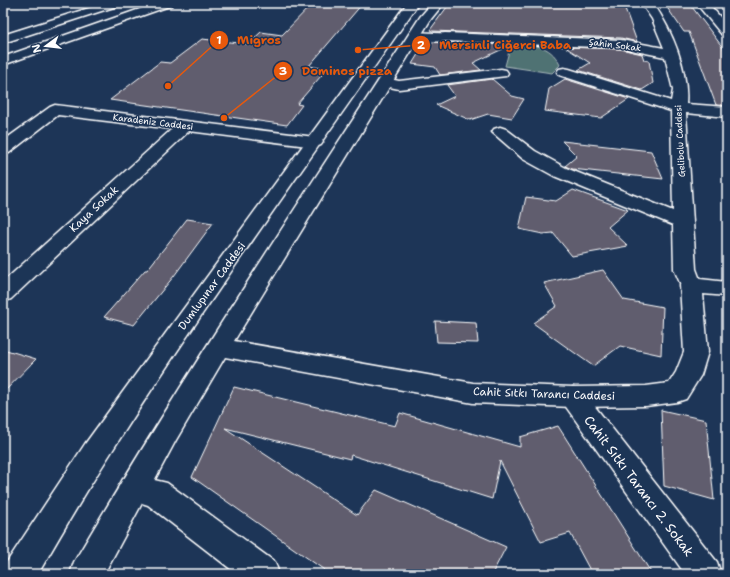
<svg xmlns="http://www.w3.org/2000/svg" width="730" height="577" viewBox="0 0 730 577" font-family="'Shantell Sans',sans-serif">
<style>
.green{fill:#507273;stroke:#a8b8b9}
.building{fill:#615d6e;stroke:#fff}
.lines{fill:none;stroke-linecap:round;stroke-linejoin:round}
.street-casing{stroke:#fff;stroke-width:3}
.secondary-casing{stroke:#fff;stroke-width:3}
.highway-casing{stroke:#fff;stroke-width:3}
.street{fill:#1d3557;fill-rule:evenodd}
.secondary{fill:#1d3557;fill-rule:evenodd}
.highway{fill:#1d3557;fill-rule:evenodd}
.labels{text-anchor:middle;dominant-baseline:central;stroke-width:3;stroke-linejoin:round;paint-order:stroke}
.far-street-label{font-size:9px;fill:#fff;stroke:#1d3557}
.street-label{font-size:11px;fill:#fff;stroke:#1d3557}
.near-street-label{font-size:13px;fill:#fff;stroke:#1d3557}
.leader{fill:none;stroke:#e8590c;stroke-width:1.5}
.callout-dot{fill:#e8590c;stroke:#1d3557;stroke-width:1.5}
.mark-label{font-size:12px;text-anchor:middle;font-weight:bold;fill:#fff}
.callout-label{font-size:12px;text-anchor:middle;font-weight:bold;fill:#e8590c;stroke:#1d3557;stroke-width:3;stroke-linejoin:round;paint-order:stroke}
</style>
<rect width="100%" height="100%" fill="#1d3557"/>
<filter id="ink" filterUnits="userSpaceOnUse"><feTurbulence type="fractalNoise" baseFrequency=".025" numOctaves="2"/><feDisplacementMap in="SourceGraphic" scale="8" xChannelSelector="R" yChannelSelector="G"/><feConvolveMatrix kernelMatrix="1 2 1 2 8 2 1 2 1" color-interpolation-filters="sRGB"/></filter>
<g filter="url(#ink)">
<path class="green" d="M511,44c21,1 39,-1 49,21l-8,8 -47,-7z"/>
<path class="building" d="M313,3h50l-54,63 18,3 -30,35 5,1 -15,20 -177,-25 50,-38 10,1 32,-24 46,5 13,-12 21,3z
M450,3h173l14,39 -16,-4 -189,-7 -2,-1z
M678,3h11l38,50v53l-11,-1 -27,-73h-5l-18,-26h13z
M445,42l66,3 -38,18 8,7 -41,5 -5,-8 -23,-3 13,-21z
M565,47l56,2 21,5 2,6 5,1 4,22 -11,7 -64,-20 12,-7z
M492,79l20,17 12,3 -12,19 -24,-4 -18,6 -34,-15 19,-9 -8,-11z
M565,79l64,20 -28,19 -56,-7 4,-22z
M562,141l89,10 12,28 -91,-10 -7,-3 12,-10z
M573,190l55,20 -20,17 20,19 -56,10 -19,-23 -10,1 -24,-5 7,-32 30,4z
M187,219l26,4 -39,53 -40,49 -30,-8 41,-47h2z
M603,270l21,30 39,7 -2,48 -41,-9 -27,20 -60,-43 24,-17 -13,-23z
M435,321l41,2 2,20 -41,-1z
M3,349l33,10 -33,34z
M234,387l161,39 5,-13 120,34v-10l38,-11 94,148h-60l-22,-41 -29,9 -41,-81 -8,38 -141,-44 -1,4 -125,-31 132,87 19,-25 130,57 -14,27h-162l-138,-97z
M661,410l45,10 8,80 -50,-14z"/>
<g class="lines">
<g class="street-casing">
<path id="street" d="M105,3h17l-2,2 -117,38v-8z
M641,3h12c19,27 36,68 33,101l41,3v10l-41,-4 10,156 6,16 -3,5 -8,2 -8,-2 -9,-21 -1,-44 -119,-49 -31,-17 -31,-27 2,-3 6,-2 6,2 29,22 31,17 107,43 -2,-100 -112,-36 -2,-3 2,-3 5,-1 5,1 102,32 2,-11 -8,-33 -44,-9 -176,-7c-12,1 -24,1 -35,-2l-2,-3 2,-3c10,-2 24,1 35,0l176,7 43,8 -12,-29z
M696,3h12l19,22v12l-4,-1z
M501,69l5,1 2,3 -2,3 -107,13 -19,-4 -2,-3 2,-3 5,-1 14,3z
M55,105l260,32 6,2 2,3 -2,3 -6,2 -126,-16 -178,168 -8,3v-20l169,-153 -114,-14 -49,38 -6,1v-13l47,-34z
M573,387l9,3 135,172 4,12h-36l-121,-170 -4,-7 4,-7z
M133,475l34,8 108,79 4,12h-42l-89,-69 -25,-8 -5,-9 5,-9z"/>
</g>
<g class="secondary-casing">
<path id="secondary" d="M407,3h12c-106,152 -215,302 -314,459 -23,36 -45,74 -67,112h-35l4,-12 78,-118 40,-55z
M432,3h12l-13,16 -197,322 239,42 100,4 73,-1 23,-3 7,-11 8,-20 -4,-67 3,-5 8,-2 36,4v14l-24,-2 5,58 -7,23 -15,24 -9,3 -31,4 -73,1 -100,-4 -248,-46 -49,83 -72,134h-34l4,-12c109,-185 229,-365 346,-545z"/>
</g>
<g class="highway-casing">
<path id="highway" d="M157,3h17l-2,2 -169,60v-8z"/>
</g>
<use href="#street" class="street"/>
<use href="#secondary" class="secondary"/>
<use href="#highway" class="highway"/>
</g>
</g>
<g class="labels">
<g class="far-street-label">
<text transform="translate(615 45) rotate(7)">Şahin Sokak</text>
<text transform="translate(153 122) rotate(7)">Karadeniz Caddesi</text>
<text transform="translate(680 141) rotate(-93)">Gelibolu Caddesi</text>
</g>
<g class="street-label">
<text transform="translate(94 209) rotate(-43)">Kaya Sokak</text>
<text transform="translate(212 286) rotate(-54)">Dumlupınar Caddesi</text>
<text transform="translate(544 394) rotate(2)">Cahit Sıtkı Tarancı Caddesi</text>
</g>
<g class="near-street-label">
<text transform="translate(639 486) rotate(53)">Cahit Sıtkı Tarancı 2. Sokak</text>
</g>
</g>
<path class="leader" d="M168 86L219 40M358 50L421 45M224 118L283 71"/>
<g class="callout-dot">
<circle cx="168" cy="86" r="4"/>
<circle cx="358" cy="50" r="4"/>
<circle cx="224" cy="118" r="4"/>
<circle cx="219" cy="40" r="10"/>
<circle cx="421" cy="45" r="10"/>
<circle cx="283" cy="71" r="10"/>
</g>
<g class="mark-label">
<text x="219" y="44">1</text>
<text x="421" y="49">2</text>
<text x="283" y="75">3</text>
</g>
<g class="callout-label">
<text x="259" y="44">Migros</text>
<text x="505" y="49">Mersinli Ciğerci Baba</text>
<text x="347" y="75">Dominos pizza</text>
</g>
<rect width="730" height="577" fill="none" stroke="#1d3557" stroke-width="16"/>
<rect x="8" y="8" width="714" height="561" fill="none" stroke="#fff" stroke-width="1.5" filter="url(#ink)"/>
<g transform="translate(46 46) rotate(255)" stroke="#1d3557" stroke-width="3" paint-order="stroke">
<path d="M0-3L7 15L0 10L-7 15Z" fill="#ffffff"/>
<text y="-6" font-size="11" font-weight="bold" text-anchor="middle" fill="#ffffff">N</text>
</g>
</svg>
